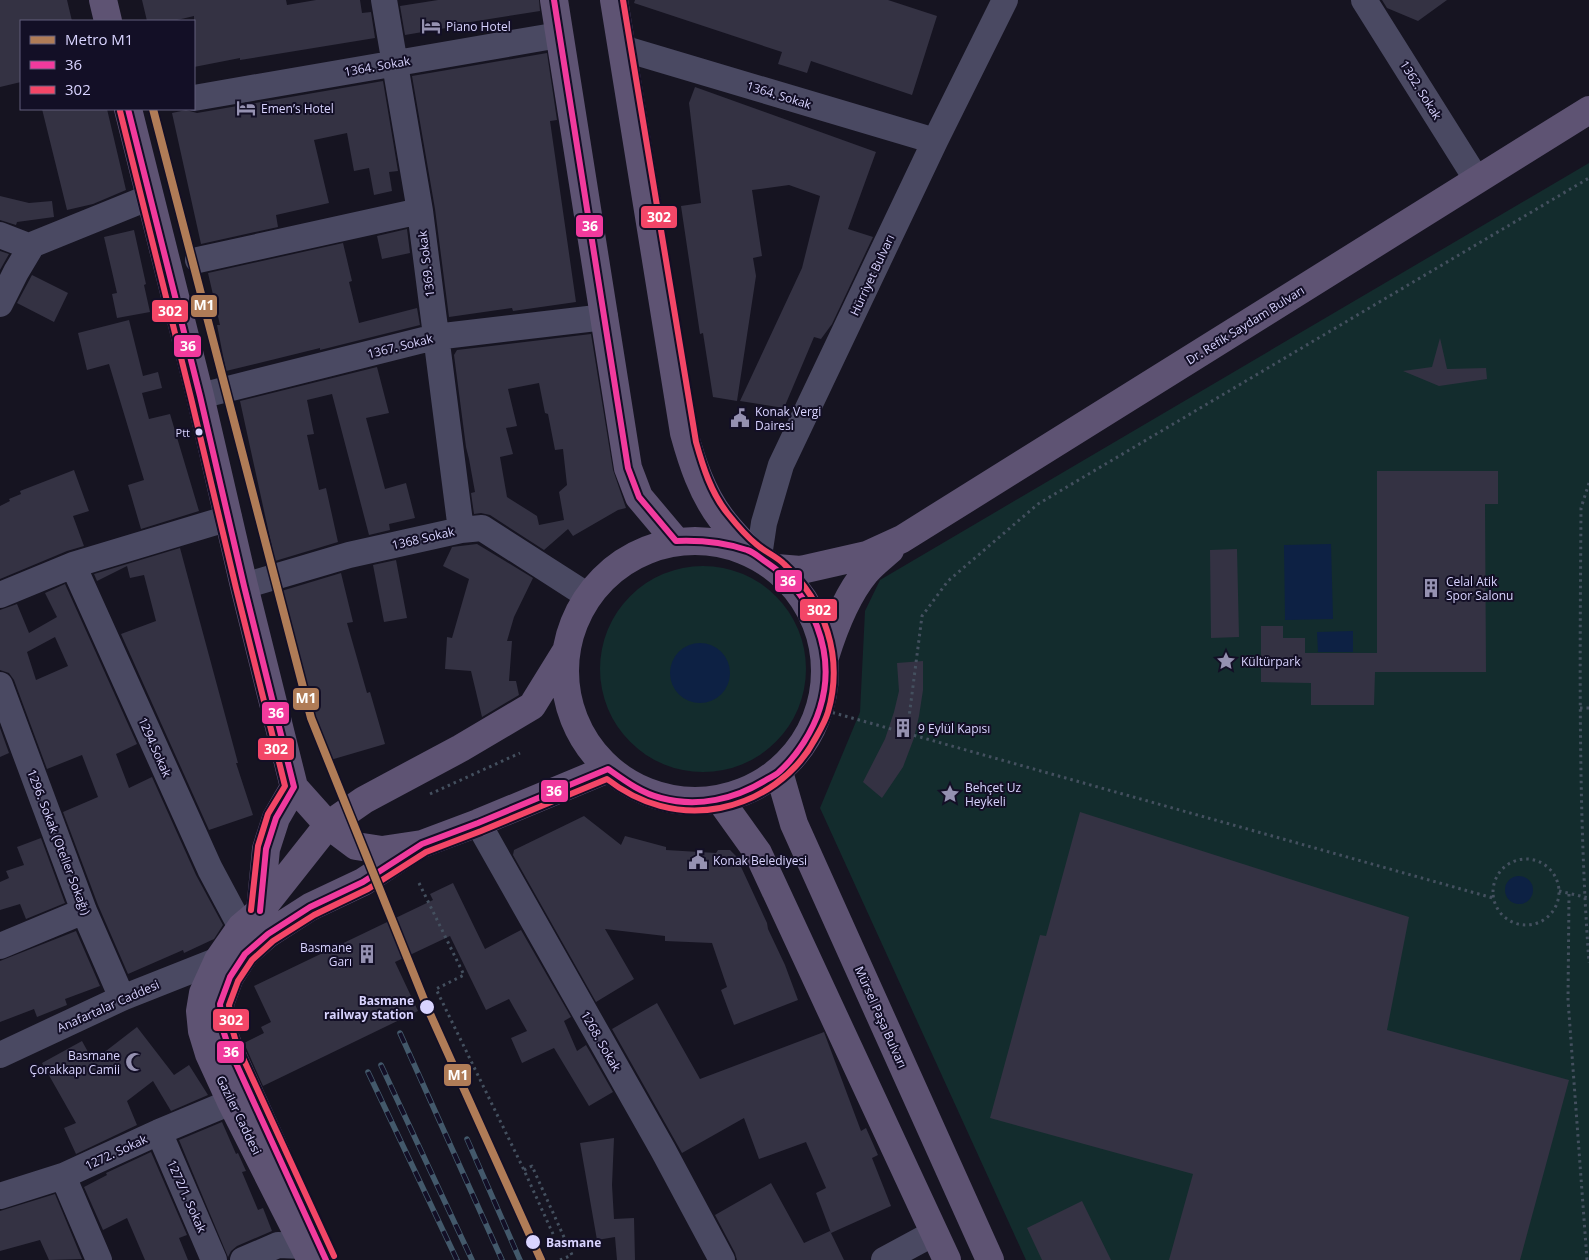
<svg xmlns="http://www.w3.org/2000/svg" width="1589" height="1260" viewBox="0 0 1589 1260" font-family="'Open Sans',sans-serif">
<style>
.green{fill:#132c2d}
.water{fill:#0d2144}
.building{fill:#343243;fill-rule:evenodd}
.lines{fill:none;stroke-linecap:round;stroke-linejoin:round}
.path{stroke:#44505f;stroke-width:3;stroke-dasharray:2.5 4;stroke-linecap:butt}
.minor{stroke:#4a4962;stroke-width:26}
.major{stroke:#5e5373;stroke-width:28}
.rail-casing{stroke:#43596b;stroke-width:5.5}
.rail{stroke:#130f26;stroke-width:4;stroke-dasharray:11;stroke-linecap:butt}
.bus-1-casing{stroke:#130f26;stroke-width:10}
.bus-2-casing{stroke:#130f26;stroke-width:10}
.bus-1{stroke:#f13a9d;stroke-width:6}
.bus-2{stroke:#f34667;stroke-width:6}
.metro-1-casing{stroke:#130f26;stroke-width:11}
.metro-1{stroke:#b07c57;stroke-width:8}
.bus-dot{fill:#d9d4ff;stroke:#130f26;stroke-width:2}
.labels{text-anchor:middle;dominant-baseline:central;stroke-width:4;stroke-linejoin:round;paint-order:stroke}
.bus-label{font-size:11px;fill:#d9d4ff;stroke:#130f26;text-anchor:end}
.poi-label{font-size:12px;fill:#d9d4ff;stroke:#130f26;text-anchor:start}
.street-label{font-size:12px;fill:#d9d4ff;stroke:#130f26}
.stop-label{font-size:12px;font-weight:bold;fill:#d9d4ff;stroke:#130f26;text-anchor:end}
.line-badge{stroke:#130f26;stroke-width:2}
.badge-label{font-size:14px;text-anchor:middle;font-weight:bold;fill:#fff}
</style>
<rect width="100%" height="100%" fill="#161421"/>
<path class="green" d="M1589,163v1097h-563l-206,-452 40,-96 5,-101 15,-31z
M600 669a103 103 0 1 1 206 0a103 103 0 1 1-206 0Z"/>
<path class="water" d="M1331,544l2,75 -48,1 -1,-75z
M1353,631v21h-35l-1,-20z
M670 673a30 30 0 1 1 60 0a30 30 0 1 1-60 0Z
M1505 890a14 14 0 1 1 28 0a14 14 0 1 1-28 0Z"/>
<path class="building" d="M0,0h67l5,21h-51v61l-21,5z
M142,0h144l1,5 29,-5h44l2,13 9,-1 4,26 -135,22v-2l-46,9v-51l-21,5h-26z
M438,0h101l1,11 -82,13v2l-53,9 -5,-29z
M635,0h253l49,16 -25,79 -101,-34 -4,12 -29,-9 4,-12 -148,-49z
M1382,0h65l-29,21 -31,-13z
M547,53l10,67 -7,1 26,181 -63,9 -1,-3 -63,9 -14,-108 -23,-133z
M383,81l15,90 -9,1 3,19 -18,4 -5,-27 -15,3 -7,-38 -33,7 15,63 -53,12 2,12 -77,17 -29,-131 14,-3 11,3z
M695,87l181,65 -28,77 25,8 -41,87 -11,15 -7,-2 -30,71 -44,-7 62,-133 18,-72 -31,-11 -37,5 10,66 -9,2 3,18 -19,125 -24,-4 -10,-64 -3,1 -19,-128 20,-3 -12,-100z
M42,109h65l19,81 -33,14 -26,6z
M0,196l29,7 23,-2 2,16 -37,5 -1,3 -16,-5z
M407,229l3,24 -28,6 -5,-23z
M134,230l12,54 -2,1 6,27 -33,6 -5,-24 5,-1 -13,-56z
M343,243l9,38 -3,1 10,41 58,-15 3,17 -100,25v-2l-94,23 -9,-46h3l-12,-52z
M0,251l9,3 -9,16z
M32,275l36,18 -14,29 -37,-19z
M129,320l14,56 15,-4 4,16 -20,5 7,26 21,-5 29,97 -58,18 -13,-44 16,-5 -35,-116 -22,6 -9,-37z
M591,334l22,136 13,38 -8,2 -45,26 -5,-7 -24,21 -54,-35 -9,-2 -7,1 -3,-21 4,-1 -6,-33 -3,-12 -12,-92 3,-5zM539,383l6,30 3,1 7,36 8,-1 4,36 -8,7 5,28 -25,5 -2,-9 -30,-19 -7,-40 13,-3 -7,-26 11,-2 -9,-37z
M1440,338l7,31 39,-1 1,11 -48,7 -36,-15 29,-4z
M377,367l12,46 -23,5 19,71 21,-6 9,35 -26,6 1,6 -21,5 -37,-141 -25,6 7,34 -7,1 12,55 7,-2 12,54 -63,19 -35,-160z
M74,470l15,41 -16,5 11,30 -17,5 -67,28v-73l10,-5 -1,-2 12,-5 -1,-3z
M1377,471h121v33h-13l1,168h-111l-1,33h-63v-22l-50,-1v-56h22v12h22v15h72z
M477,544l56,34 -19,39 -7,24h5l-3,40h7l3,14 -37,22 -11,-46 -26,-2 2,-32 5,1 17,-59 -26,-13 9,-19z
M180,548l58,215h-2l17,52 -44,15 -88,-196 35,-13 -12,-46 -14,3 -3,-12 -30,15 -3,-7z
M1237,549l2,88 -28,1 -1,-88z
M396,560l11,58 -23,4 -11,-57z
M341,573l12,49 -6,1 20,70 3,-1 15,52 -58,17 -15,-52 2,-1 -21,-72 -4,2 -11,-46z
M65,584l72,160 -21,10 13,34 23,-11 44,98 27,50 -9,14 -30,14 -1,-3 -55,24 -30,-69 -35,-93 35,-15 -16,-42 -35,14 -33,-89 -5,-7 -9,-3v-60l17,-6 12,29 28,-16 -12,-24zM55,637l13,29 -32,14 -9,-28z
M923,661v29l-4,26 -5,22 -11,29 -21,31 -19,-16 22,-43 9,-27 5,-21 -2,-28z
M0,728l9,25 -9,4z
M1080,812l329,105 -22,113 182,50 -49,180h-351l24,-86 -203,-56 50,-183 6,1z
M584,816l37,29 4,-9 41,11v3l50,3 2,-3h12l6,6 31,67 1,6 17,36 13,35 -64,25 -13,-35 6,-3 -15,-44 -47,-2v-5l-60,-7 29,50 -38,23 -83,-147 1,-5z
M41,838l24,65 -39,16 -6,-15 -20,6v-28l9,-4 -3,-7 18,-6 -7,-18z
M453,883l32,66 36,-19 50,87 -7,4 13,30 9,-6 27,47 -24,14 -35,-58 -32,15 -11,-25 16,-7 -18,-32 -23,11 -36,-74 -55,26 23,49 -155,75 -19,-43 20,-10 -3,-6 10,-5 -17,-36 179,-86 -3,-6z
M76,931l24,55 -35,13 2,6 -30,12 -3,-8 -34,13v-61z
M657,1003l43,76 124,-47 37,99 5,-3 12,27 -6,3 19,48 -60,27 -15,-40 10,-5 -20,-46 -47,17 -15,-41 -62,35 -70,-124z
M137,1027l37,48 15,-10 19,30 -37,16 -18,-30 -26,20 10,24 -61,29 -12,-26 12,-5 -34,-60 40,-22 11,20z
M222,1122l14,32 2,-1 8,18 -4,1 16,38 5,-2 9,23 -35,15 -6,5 -3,6 -49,-117z
M614,1138l-2,47 2,34 20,-1 1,42h-18l-2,-23 -18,3 -17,-97z
M151,1152l36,83 -8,3 9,22h-43l-18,-42 -24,12 -19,-43 23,-12 -1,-2z
M771,1183l33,60 26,-12 14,29h-107l-2,-7 -20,-38z
M55,1194l27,65 -33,1 -9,-20 -40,11v-40z
M1082,1201l29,59h-69l-15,-32z"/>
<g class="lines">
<path class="path" d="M1589,483l-8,25c-1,152 -3,304 8,455
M1580,708h9
M820,709l673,189
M907,733l15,-117 26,-35 90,-77 551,-326
M430,794l90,-41
M1493 892a33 33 0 1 1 66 0a33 33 0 1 1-66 0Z
M419,883l45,92 -28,14 88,181 29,64
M1559,891l30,7
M1569,894l-1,106 19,260
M524,1170l8,-4 40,89 -12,5"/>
<path class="minor" d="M384,0l36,211 41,319
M1364,0l113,180
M622,48l313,93
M194,98l365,-63
M0,235l31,12 -15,25 -16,32
M29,246l121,-49
M198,260l222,-49
M200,396l235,-59 170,-20
M759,556l5,-33 17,-58 154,-324 70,-141
M73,565l137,304 31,58
M244,586l105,-31 112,-25 21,-2 106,68
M0,595l73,-30 156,-47
M0,685l84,226 38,87
M478,823l185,327 59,110
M0,946l84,-35
M0,1055l122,-57 96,-38
M159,1132l55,128
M63,1176l36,84
M0,1196l63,-20 96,-44 72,-30
M243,1260l35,-15 26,1
M884,1260l50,-27"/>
<path class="major" d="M103,0l5,21
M554,0l74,468 11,29 37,44
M614,0l70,433c8,29 18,60 37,85 8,11 19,22 28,32
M128,109l72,287 44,190 50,201 34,38 28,21 26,4 40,-6 56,-21 130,-54
M565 671a130 130 0 1 1 260 0a130 130 0 1 1-260 0Z
M776,568l25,2 66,-15 35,-16 687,-429
M825,657c9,-29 21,-61 41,-85 7,-8 16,-15 24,-22
M779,772l15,52 196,436
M720,800l38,53 189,407
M260,911l6,-62 10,-31 18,-31
M277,1154l-48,-106 -7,-21 -2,-23 10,-27 15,-23 23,-20 42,-27 53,-25 50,-33
M311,1260l-80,-158 -22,-48 -7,-23 -2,-20 3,-18 15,-33 23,-33 19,-16 68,-86 36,-25 97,-52 71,-42 34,-55"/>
<g class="rail-casing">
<path id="rail" d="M400,1033l102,227
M381,1065l91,195
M368,1072l89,188
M467,1139l53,121"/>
</g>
<use href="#rail" class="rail"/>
<g class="bus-1-casing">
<path id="bus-1" d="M128,109l72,287 44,190 50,201 -18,31 -10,31 -6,62
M326,1260l-97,-212 -7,-21 -2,-23 10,-27 15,-23 23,-20 42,-27 53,-25 59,-38 56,-21 130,-54c17,12 33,24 53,29 37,10 74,1 105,-18 5,-3 10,-5 13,-8 18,-16 34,-41 41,-64 17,-54 -7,-115 -54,-146 -6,-4 -12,-10 -19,-12 -24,-8 -46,-10 -71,-9l-37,-44 -11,-29 -74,-468"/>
</g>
<g class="bus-2-casing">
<path id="bus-2" d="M120,111l71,287 45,190 49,198 -17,28 -10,32 -7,64
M334,1256l-97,-211 -6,-20 -2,-20 9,-24 14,-21 21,-19 41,-26 54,-26 58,-37 55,-21 126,-52c32,25 72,37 113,29 40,-8 76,-33 95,-69 5,-9 10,-17 13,-27 16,-55 -3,-110 -44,-148 -8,-8 -19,-12 -28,-20 -10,-8 -20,-20 -28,-30 -17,-21 -25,-47 -32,-72l-73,-442"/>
</g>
<use href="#bus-1" class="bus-1"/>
<use href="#bus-2" class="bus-2"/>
<g class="metro-1-casing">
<path id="metro-1" d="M153,109l158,609 116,289 114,253"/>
</g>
<use href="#metro-1" class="metro-1"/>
</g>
<defs>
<g id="hotel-bare" transform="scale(1.5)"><path d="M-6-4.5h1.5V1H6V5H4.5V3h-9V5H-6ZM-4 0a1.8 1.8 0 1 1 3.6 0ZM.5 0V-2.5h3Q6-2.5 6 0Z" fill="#9591b1" stroke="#130f26" stroke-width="2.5" paint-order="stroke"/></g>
<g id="civic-bare" transform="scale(1.5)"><path d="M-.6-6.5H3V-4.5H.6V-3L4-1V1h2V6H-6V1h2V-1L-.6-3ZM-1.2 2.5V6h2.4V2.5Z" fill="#9591b1" stroke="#130f26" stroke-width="2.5" paint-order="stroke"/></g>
<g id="building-bare" transform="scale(1.5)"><path d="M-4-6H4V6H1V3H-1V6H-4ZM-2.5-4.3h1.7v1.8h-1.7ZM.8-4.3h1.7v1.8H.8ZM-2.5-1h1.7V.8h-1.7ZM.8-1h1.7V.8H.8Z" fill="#9591b1" stroke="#130f26" stroke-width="2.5" paint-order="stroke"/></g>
<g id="sight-bare" transform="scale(1.5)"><path d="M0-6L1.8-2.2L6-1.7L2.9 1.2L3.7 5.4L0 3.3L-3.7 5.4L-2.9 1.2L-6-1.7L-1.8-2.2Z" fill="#9591b1" stroke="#130f26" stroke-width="2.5" paint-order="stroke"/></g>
<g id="mosque-bare" transform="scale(1.5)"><path d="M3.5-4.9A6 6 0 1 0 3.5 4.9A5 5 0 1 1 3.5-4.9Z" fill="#9591b1" stroke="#130f26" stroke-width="2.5" paint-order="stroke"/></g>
</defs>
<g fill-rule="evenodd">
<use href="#hotel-bare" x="431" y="26"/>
<use href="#hotel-bare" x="246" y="108"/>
<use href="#civic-bare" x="740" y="418"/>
<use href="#building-bare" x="1431" y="588"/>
<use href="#sight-bare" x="1226" y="661"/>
<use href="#building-bare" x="903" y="728"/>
<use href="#sight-bare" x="950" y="794"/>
<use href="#civic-bare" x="698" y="860"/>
<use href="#building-bare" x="367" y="954"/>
<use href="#mosque-bare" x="135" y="1062"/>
</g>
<g class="bus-dot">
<circle cx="199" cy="432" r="4.5"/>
<circle cx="427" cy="1007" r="8"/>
<circle cx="533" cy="1242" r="8"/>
</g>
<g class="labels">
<g class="bus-label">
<text x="190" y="432">Ptt</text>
</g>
<g class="poi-label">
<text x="446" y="26">Piano Hotel</text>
<text x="261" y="108">Emen’s Hotel</text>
<text x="755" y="411">Konak Vergi<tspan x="755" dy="14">Dairesi</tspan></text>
<text x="1446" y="581">Celal Atik<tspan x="1446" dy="14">Spor Salonu</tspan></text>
<text x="1241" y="661">Kültürpark</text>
<text x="918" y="728">9 Eylül Kapısı</text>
<text x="965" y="787">Behçet Uz<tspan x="965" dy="14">Heykeli</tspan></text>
<text x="713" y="860">Konak Belediyesi</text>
<text x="352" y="947" text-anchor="end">Basmane<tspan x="352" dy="14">Garı</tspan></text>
<text x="120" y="1055" text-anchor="end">Basmane<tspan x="120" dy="14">Çorakkapı Camii</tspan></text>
</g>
<g class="street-label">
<text transform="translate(377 66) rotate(-10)">1364. Sokak</text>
<text transform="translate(1421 90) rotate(58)">1362. Sokak</text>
<text transform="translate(779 95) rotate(17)">1364. Sokak</text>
<text transform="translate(426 264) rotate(-97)">1369. Sokak</text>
<text transform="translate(872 275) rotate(-65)">Hürriyet Bulvarı</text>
<text transform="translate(1245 325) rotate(-32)">Dr. Refik Saydam Bulvarı</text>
<text transform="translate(400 346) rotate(-14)">1367. Sokak</text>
<text transform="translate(423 538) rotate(-13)">1368 Sokak</text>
<text transform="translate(155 747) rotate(66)">1294.Sokak</text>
<text transform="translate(59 842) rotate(69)">1296. Sokak (Oteller Sokağı)</text>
<text transform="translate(108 1006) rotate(-24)">Anafartalar Caddesi</text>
<text transform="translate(881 1017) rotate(66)">Mürsel Paşa Bulvarı</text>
<text transform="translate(601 1041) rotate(60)">1268. Sokak</text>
<text transform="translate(239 1115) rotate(64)">Gaziler Caddesi</text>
<text transform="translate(116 1152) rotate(-25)">1272. Sokak</text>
<text transform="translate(187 1196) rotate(66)">1272/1. Sokak</text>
</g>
<g class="stop-label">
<text x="414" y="1000">Basmane<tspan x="414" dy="14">railway station</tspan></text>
<text x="546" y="1242" text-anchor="start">Basmane</text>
</g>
</g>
<g class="line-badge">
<rect x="640" y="205" width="38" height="24" rx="5" fill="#f34667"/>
<rect x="575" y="214" width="29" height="24" rx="5" fill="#f13a9d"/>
<rect x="190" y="294" width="28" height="24" rx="5" fill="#b07c57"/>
<rect x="151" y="299" width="38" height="24" rx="5" fill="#f34667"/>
<rect x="173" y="334" width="29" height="24" rx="5" fill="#f13a9d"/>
<rect x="774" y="569" width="29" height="24" rx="5" fill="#f13a9d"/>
<rect x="799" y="598" width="39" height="24" rx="5" fill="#f34667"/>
<rect x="292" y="687" width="28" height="24" rx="5" fill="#b07c57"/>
<rect x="261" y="701" width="29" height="24" rx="5" fill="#f13a9d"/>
<rect x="257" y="737" width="38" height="24" rx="5" fill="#f34667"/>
<rect x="540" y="779" width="29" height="24" rx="5" fill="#f13a9d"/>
<rect x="212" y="1008" width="38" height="24" rx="5" fill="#f34667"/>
<rect x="216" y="1040" width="29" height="24" rx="5" fill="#f13a9d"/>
<rect x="443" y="1063" width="29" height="24" rx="5" fill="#b07c57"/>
</g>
<g class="badge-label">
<text x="659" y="222">302</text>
<text x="590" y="231">36</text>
<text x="204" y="310">M1</text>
<text x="170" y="316">302</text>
<text x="188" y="351">36</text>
<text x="788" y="586">36</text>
<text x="819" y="615">302</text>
<text x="306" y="703">M1</text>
<text x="276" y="718">36</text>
<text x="276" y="754">302</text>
<text x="554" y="796">36</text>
<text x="231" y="1025">302</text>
<text x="231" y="1057">36</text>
<text x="458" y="1080">M1</text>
</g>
<rect x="20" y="20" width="175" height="90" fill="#130f26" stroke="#625e7d"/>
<rect x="30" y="36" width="25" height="8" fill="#b07c57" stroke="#625e7d"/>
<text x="65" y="45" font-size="15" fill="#d9d4ff">Metro M1</text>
<rect x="30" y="61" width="25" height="8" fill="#f13a9d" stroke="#625e7d"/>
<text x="65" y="70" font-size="15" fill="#d9d4ff">36</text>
<rect x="30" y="86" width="25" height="8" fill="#f34667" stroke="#625e7d"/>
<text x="65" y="95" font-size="15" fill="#d9d4ff">302</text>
</svg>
